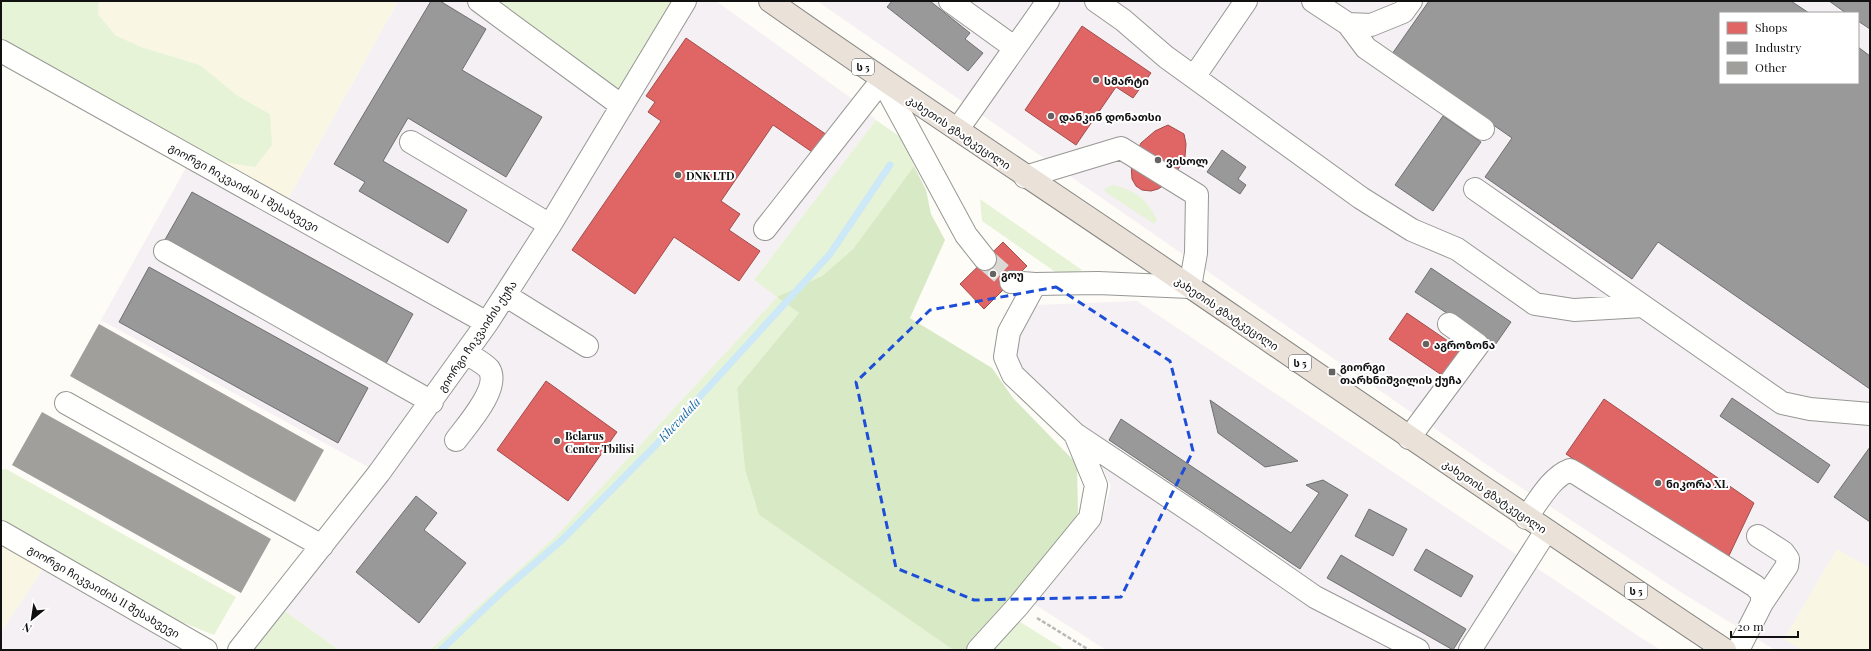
<svg xmlns="http://www.w3.org/2000/svg" width="1871" height="651" viewBox="0 0 1871 651" font-family="'Playfair Display','Noto Sans Georgian',serif">
<style>
.industrial{fill:#f5f0f3;fill-rule:evenodd}
.farmland{fill:#f9f7e4}
.green{fill:#e7f3d7}
.forest{fill:#d8eac5}
.shops{fill:#e06666;stroke:#a24c4c}
.industry{fill:#999;stroke:#707070}
.lines{fill:none;stroke-linecap:round;stroke-linejoin:round}
.stream{stroke:#cde8f7;stroke-width:7}
.building{fill:#a19f9c}
.minor-tunnel{stroke:#dad9d4;stroke-width:22;stroke-dasharray:22 11;stroke-linecap:butt}
.minor-casing{stroke:#979795;stroke-width:24}
.highway-casing{stroke:#858482;stroke-width:24}
.path{stroke:#b9b9b8;stroke-width:2.5;stroke-dasharray:4 2;stroke-linecap:butt}
.minor{stroke:#fffffe;stroke-width:22}
.highway{stroke:#eae1d8;stroke-width:22}
.marked{fill:none;stroke:#1d4ed8;stroke-width:3;stroke-dasharray:8 5;stroke-linejoin:round}
.poi-dot{fill:#646362;stroke:#fff;stroke-width:1.5}
.labels{text-anchor:middle;dominant-baseline:central;stroke-width:4;stroke-linejoin:round;paint-order:stroke}
.shield{fill:#fff;stroke:#585858;stroke-width:1}
.shield-label{font-size:10px;font-weight:bold;fill:#111}
.poi-label{font-size:11px;font-weight:bold;fill:#111;stroke:#fff;text-anchor:start}
.street-label{font-size:11px;fill:#111;stroke:#fff}
.water-label{font-size:12px;font-style:italic;fill:#1768a6;stroke:#fff}
</style>
<rect width="100%" height="100%" fill="#fdfcf7"/>
<path class="industrial" d="M398,1h318l146,105 14,14 -122,160 23,17 -220,238 -127,115h-91l-64,-46 104,-131 -278,-153 91,-163 91,51z
M817,1h1053v649h-95l-96,-59 -180,-118zM1720,13h138v70h-138z
M1137,301l503,336 21,13h-555l-75,-48 70,-79 10,-37 -29,-61 -55,-49 -10,-18 2,-23 16,-30z
M49,559l157,91h-205v-18z"/>
<path class="farmland" d="M99,1h299l-115,207 -91,-51 78,-43 -32,-18 -38,-31 -59,-18 -26,-12 -17,-21z
M1,532l48,27 -48,73z
M1837,549l33,19v82h-68l-18,-11z"/>
<path class="green" d="M1,1h98l-1,13 17,21 26,12 59,18 38,31 32,18 2,31 -17,22 -63,-10 -191,-106z
M479,1h206l-63,105z
M876,120l30,21 8,25 -61,83 -31,27 -44,21 21,16 -62,75 8,82 14,45 194,135h-523l127,-115 220,-238 -23,-17z
M1114,185c22,6 33,14 43,35l-3,4 -50,-33 3,-4z
M980,199l102,71 -18,8 -82,-57z
M6,469l230,128 -22,38 -110,-44 -103,-59v-62z
M275,604l64,46h-100z
M1017,620l48,30h-74z"/>
<path class="forest" d="M914,166l12,24 5,24 14,26 -35,78 82,50 21,30 64,66 1,49 -9,19 -100,118h-16l-194,-135 -14,-45 -8,-82 62,-75 -22,-16 45,-21 31,-27z"/>
<path class="shops" d="M1082,26l69,47 -18,25 -17,-11 -40,58 -51,-35z
M686,38l141,97 -12,19 -42,-29 -52,76 19,13 -11,16 31,21 -21,30 -65,-44 -39,57 -63,-44 89,-129 -13,-9 7,-10 -9,-6z
M1168,125l16,9 2,10 -1,13 -4,8 -12,17 -11,7 -7,2 -9,-1 -6,-4 -4,-7 -1,-16 10,-20 14,-12z
M1003,242l24,24 -43,43 -24,-25z
M1407,313l57,39 -18,26 -57,-39z
M546,381l71,51 -49,69 -71,-51z
M1604,399l150,104 -28,59 -160,-108z"/>
<path class="industry" d="M431,1h9l46,28 -24,41 80,47 -36,60 -98,-59 -25,43 84,49 -19,33 -89,-52 6,-9 -31,-18z
M892,1h38l40,32 -5,6 18,14 -15,18 -81,-64z
M1429,1h362l18,12h-89v70h138v-36l12,9v333l-212,-147 -26,37 -147,-102 27,-39 -120,-84z
M1829,1h41v28l-12,-8v-8h-12z
M1443,116l38,26 -48,69 -38,-26z
M1222,150l24,17 -8,12 8,6 -6,9 -33,-22z
M192,192l221,122 -29,53 -222,-122z
M149,267l219,121 -30,55 -219,-121z
M1431,268l80,54 -16,23 -80,-53z
M1732,398l98,67 -12,18 -98,-67z
M1210,400l88,61 -33,6 -47,-34z
M1121,419l170,114 28,-40 -13,-8 17,-5 25,15 -48,74 -191,-129z
M1870,447v75l-36,-25z
M416,496l21,17 -13,17 42,33 -47,60 -63,-51z
M1369,509l38,20 -14,27 -38,-20z
M1426,549l47,27 -12,21 -47,-27z
M1341,555l125,74 -13,21 -126,-72z"/>
<g class="lines">
<path class="stream" d="M441,650l64,-61 57,-49 92,-93 176,-193 60,-89"/>
</g>
<path class="building" d="M99,324l225,126 -29,52 -225,-126z
M42,412l229,127 -30,54 -229,-128z"/>
<g class="lines">
<path class="minor-tunnel" d="M985,259l26,23"/>
<g class="minor-casing">
<path id="minor" d="M479,1l143,105
M950,1l65,47
M1096,1l27,19 43,37 195,141 51,32 45,19 78,55 39,6 69,-4
M1313,1l35,23 23,1 32,-13 8,-11
M1348,24l18,24 117,81
M1,51l486,272
M1194,77l52,-76
M958,129l90,-128
M411,142l139,83
M1475,189l307,214 28,6 60,5
M765,229l117,-149 84,155 19,24
M165,251l267,151
M1011,282l24,2 63,-1 92,4 6,-34 1,-58 -76,-47 -96,29
M505,295l82,51
M66,403l256,143
M1075,434l132,88 108,75 103,53
M1409,438l69,-93 -29,-21
M456,440c11,-15 45,-52 33,-71 -5,-6 -17,-12 -23,-16
M1526,518c12,-16 25,-41 44,-48l7,4 178,112 7,7v10l-24,47
M1,532l205,118
M1758,536l25,16 5,7 -1,7 -25,37
M239,650l140,-177 108,-150 63,-98 135,-224
M978,650l40,-44 72,-88 6,-33 -21,-51 -62,-59 -8,-18 4,-25 26,-48
M1470,650l76,-119"/>
</g>
<g class="highway-casing">
<path id="highway" d="M770,1c139,98 282,191 422,287 178,122 354,243 533,362"/>
</g>
<path class="path" d="M1037,618l52,32"/>
<use href="#minor" class="minor"/>
<use href="#highway" class="highway"/>
</g>
<path class="marked" d="M1056,287l114,74 23,90 -72,146 -147,3 -78,-32 -40,-186 74,-72z"/>
<g class="poi-dot">
<circle cx="1096" cy="80" r="4"/>
<circle cx="1051" cy="116" r="4"/>
<circle cx="1158" cy="160" r="4"/>
<circle cx="678" cy="175" r="4"/>
<circle cx="993" cy="274" r="4"/>
<circle cx="1426" cy="344" r="4"/>
<rect x="1328" y="368" width="8" height="8" rx="2"/>
<circle cx="557" cy="441" r="4"/>
<circle cx="1658" cy="483" r="4"/>
</g>
<g class="labels">
<g class="shield">
<rect x="852" y="59" width="22" height="16" rx="3"/>
<rect x="1289" y="355" width="22" height="16" rx="3"/>
<rect x="1625" y="583" width="22" height="16" rx="3"/>
</g>
<g class="shield-label">
<text x="863" y="67">ს 5</text>
<text x="1300" y="363">ს 5</text>
<text x="1636" y="591">ს 5</text>
</g>
<g class="poi-label">
<text x="1104" y="80">სმარტი</text>
<text x="1059" y="116">დანკინ დონათსი</text>
<text x="1166" y="160">ვისოლ</text>
<text x="686" y="175">DNK LTD</text>
<text x="1001" y="274">გოუ</text>
<text x="1434" y="344">აგროზონა</text>
<text x="1340" y="366">გიორგი<tspan x="1340" dy="13">თარხნიშვილის ქუჩა</tspan></text>
<text x="565" y="435">Belarus<tspan x="565" dy="13">Center Tbilisi</tspan></text>
<text x="1666" y="483">ნიკორა XL</text>
</g>
<g class="street-label">
<text transform="translate(959 132) rotate(34)">კახეთის გზატკეცილი</text>
<text transform="translate(244 187) rotate(29)">გიორგი ჩიკვაიძის I შესახვევი</text>
<text transform="translate(1227 313) rotate(34)">კახეთის გზატკეცილი</text>
<text transform="translate(477 336) rotate(-56)">გიორგი ჩიკვაიძის ქუჩა</text>
<text transform="translate(1495 496) rotate(34)">კახეთის გზატკეცილი</text>
<text transform="translate(104 591) rotate(30)">გიორგი ჩიკვაიძის II შესახვევი</text>
</g>
<g class="water-label">
<text transform="translate(679 419) rotate(-47)">Khevadala</text>
</g>
</g>
<rect width="1871" height="651" fill="none" stroke="#111111" stroke-width="4"/>
<rect x="1719" y="12" width="140" height="72" fill="#ffffff" stroke="#a0a0a0"/>
<rect x="1727" y="22" width="20" height="12" fill="#e06666" stroke="#a0a0a0"/>
<text x="1755" y="32" font-size="12" fill="#111111">Shops</text>
<rect x="1727" y="42" width="20" height="12" fill="#999999" stroke="#a0a0a0"/>
<text x="1755" y="52" font-size="12" fill="#111111">Industry</text>
<rect x="1727" y="62" width="20" height="12" fill="#a19f9c" stroke="#a0a0a0"/>
<text x="1755" y="72" font-size="12" fill="#111111">Other</text>
<g transform="translate(32 619) rotate(210)" stroke="#ffffff" stroke-width="3" paint-order="stroke">
<path d="M0-3L7 15L0 10L-7 15Z" fill="#111111"/>
<text y="-6" font-size="11" font-weight="bold" text-anchor="middle" fill="#111111">N</text>
</g>
<path d="M1731 631v6h67v-6" fill="none" stroke="#111111" stroke-width="2"/>
<text x="1737" y="631" font-size="12" fill="#111111" stroke="#ffffff" stroke-width="3" paint-order="stroke">20 m</text>
</svg>
